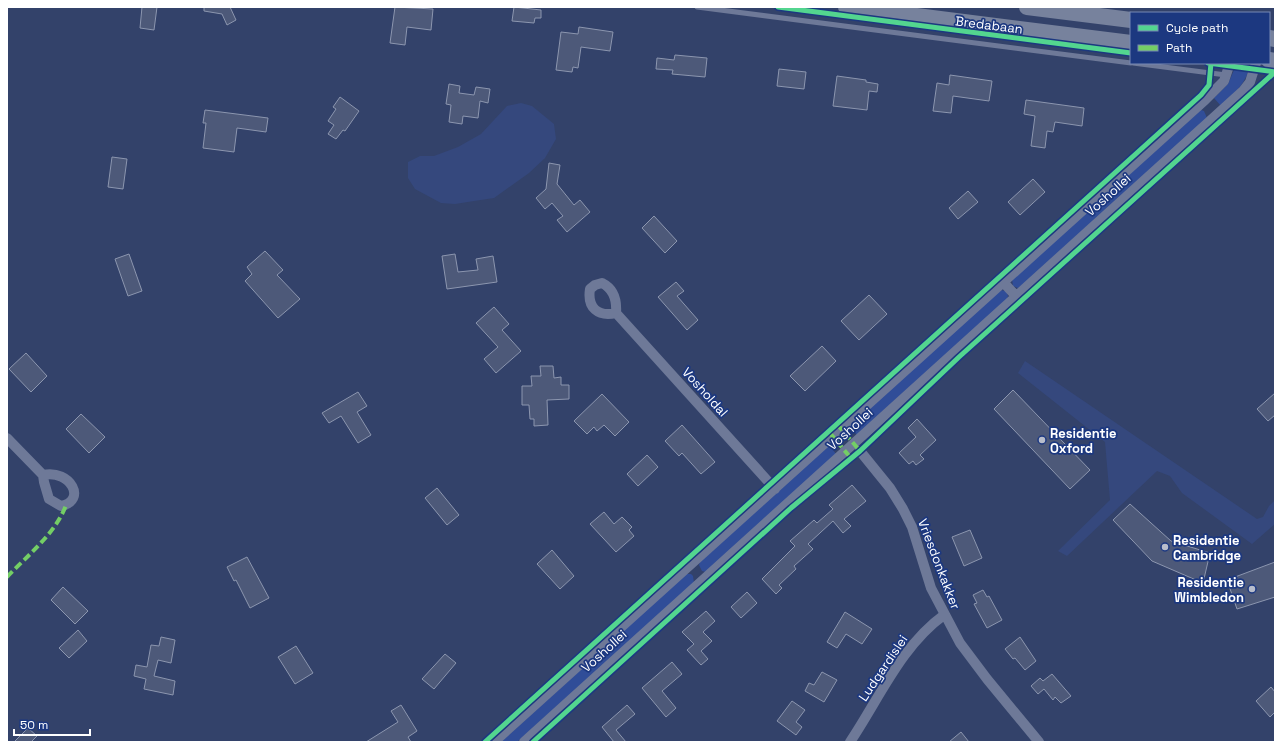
<svg xmlns="http://www.w3.org/2000/svg" width="1282" height="749" viewBox="0 0 1282 749" font-family="'Space Grotesk',sans-serif">
<style>
.green{fill:#304d98}
.water{fill:#35487d}
.building{fill:#4d5979;stroke:#8c96af}
.lines{fill:none;stroke-linecap:round;stroke-linejoin:round}
.lane{stroke:#6e7998;stroke-width:5}
.street{stroke:#6e7998;stroke-width:10}
.primary{stroke:#77829d;stroke-width:16}
.quiet{stroke:#74ce65;stroke-width:4;stroke-dasharray:8 4;stroke-linecap:butt}
.cycleway-casing{stroke:#1c3880;stroke-width:8}
.cycleway{stroke:#53d58f;stroke-width:5}
.poi-dot{fill:#b8bdcb;stroke:#1c3880;stroke-width:1.5}
.labels{text-anchor:middle;dominant-baseline:central;stroke-width:3.5;stroke-linejoin:round;paint-order:stroke}
.street-label{font-size:13px;fill:#fff;stroke:#1c3880}
.poi-label{font-size:13px;font-weight:bold;fill:#fff;stroke:#1c3880;text-anchor:start}
</style>
<rect width="100%" height="100%" fill="#33426a"/>
<path class="green" d="M1234,70l14,2c-5,15 -16,23 -27,34l-7,-8 14,-14z
M1201,110l3,1 3,7 -187,169 -2,1 -5,-2 -1,-7z
M1000,290l6,1 2,5 -1,3 -150,136 -8,-9z
M829,445l7,9 -130,118 -4,-1 -3,-6 1,-3z
M686,574h5l2,2 1,7 -177,159h-16z"/>
<path class="water" d="M521,103l11,3 22,18 2,15 -11,19 -16,15 -35,25 -20,3 -19,3 -14,-1 -26,-14 -7,-11v-16l12,-6h14l24,-9 23,-13 26,-28z
M1025,361l232,158 6,-2 6,-11 6,-6v24l-23,20 -70,-51 -12,-17 -13,-5 -90,85 -9,-5 52,-51 -5,-58 -87,-69z"/>
<path class="building" d="M142,7h15l-3,23 -14,-2z
M204,7h26l6,13 -9,5 -5,-11 -18,-3z
M395,7l38,2 -2,21 -24,-3 -2,18 -15,-2z
M514,7l27,3v8h-6l-1,5 -22,-2z
M579,27l34,5 -3,19 -29,-4 -3,21 -5,-1 -1,5 -16,-2 5,-38 17,2z
M675,55l32,3 -2,19 -33,-3 1,-4 -17,-1 1,-11 17,2z
M779,69l27,3 -2,17 -27,-3z
M950,75l42,6 -3,20 -36,-5 -2,17 -18,-2 4,-28 12,2z
M837,76l29,4v2l12,2 -1,8 -8,-1 -2,19 -34,-4z
M449,84l11,2 -1,7 15,2 2,-8 14,2 -2,14 -8,-2 -2,17 -15,-2 -1,8 -13,-2 2,-17 -5,-1z
M340,97l19,14 -14,20 -2,-1 -7,9 -8,-5 6,-9 -6,-4 8,-12 -3,-2z
M1026,100l58,8 -2,18 -27,-4 -2,10 -6,-1 -2,17 -14,-2 4,-30 -11,-2z
M205,110l63,8 -2,14 -29,-4 -3,24 -31,-4 3,-25h-3z
M112,157l15,2 -4,30 -15,-2z
M549,163l11,2 -3,19 17,21 6,-5 10,12 -23,20 -10,-12 6,-4 -11,-13 -7,6 -9,-11 10,-9z
M1033,179l12,13 -25,23 -12,-13z
M968,191l10,11 -20,17 -9,-11z
M654,216l23,25 -12,12 -23,-25z
M265,251l18,19 -6,5 23,24 -22,19 -33,-37 7,-7 -5,-7z
M129,254l13,37 -14,5 -13,-37z
M455,254l3,18 20,-2 -2,-11 17,-3 4,26 -50,7 -5,-33z
M676,282l8,9 -7,5 21,24 -11,10 -29,-33z
M869,295l18,19 -28,26 -18,-19z
M494,307l15,17 -7,6 19,21 -25,22 -12,-14 14,-12 -22,-24z
M822,346l14,15 -31,30 -15,-15z
M26,353l21,23 -16,16 -22,-23z
M540,366h13l1,12 7,-1v8h8v14l-22,1 1,25 -14,1v-7h-4l-1,-14h-7v-19h10l-1,-10h10z
M1013,390l77,80 -20,19 -76,-80z
M358,392l9,14 -10,6 14,23 -13,8 -17,-27 -12,7 -7,-10z
M1275,393v22l-7,6 -11,-12z
M602,394l27,28 -14,14 -11,-11 -7,6 -3,-4 -7,7 -13,-13z
M81,414l24,23 -16,16 -23,-24z
M917,419l19,21 -16,15 4,4 -8,6 -3,-4 -4,3 -10,-11 17,-16 -8,-9z
M682,425l33,37 -14,12 -19,-21 -3,3 -14,-15z
M647,455l11,12 -20,19 -11,-12z
M852,485l14,16 -22,18 7,7 -8,7 -10,-12 -25,23 5,5 -19,17 2,3 -17,16 3,3 -6,6 -14,-15 33,-33 -5,-5 24,-21 3,3 16,-14 -4,-4z
M437,488l22,27 -12,10 -22,-27z
M1130,504l41,37 39,12 -7,30 -51,-22 -39,-41z
M604,512l10,12 8,-7 10,10 -3,3 5,6 -18,16 -26,-28z
M970,530l12,28 -18,8 -12,-29z
M552,550l22,26 -14,13 -23,-25z
M247,557l22,41 -19,10 -14,-28 -2,1 -7,-14z
M1275,562v35l-38,12 -10,-29z
M63,587l25,24 -13,13 -24,-24z
M983,590l4,7 2,-1 13,24 -15,8 -13,-24 3,-1 -4,-8z
M747,592l10,11 -16,15 -10,-11z
M706,611l9,10 -12,11 9,9 -11,10 7,8 -7,6 -14,-15 7,-6 -12,-12z
M845,612l27,17 -10,15 -16,-10 -9,14 -10,-6z
M78,630l9,11 -18,17 -10,-10z
M161,637l14,3 -4,23 -13,-3 -4,16 21,5 -2,14 -29,-6 2,-10 -12,-3 2,-11 11,2 4,-22 8,1z
M1020,637l16,24 -11,9 -10,-12 -2,1 -8,-10z
M296,646l17,27 -18,11 -17,-27z
M445,654l11,9 -22,26 -12,-10z
M672,662l10,12 -20,17 14,17 -10,9 -24,-29z
M822,672l15,8 -13,22 -19,-11 4,-8 5,2z
M1052,674l19,22 -10,7 -6,-6 -2,3 -9,-11 -6,5 -7,-8 9,-8 3,3z
M1271,687l4,5v20l-5,5 -14,-16z
M792,701l13,9 -9,12 6,5 -6,8 -19,-14z
M401,705l16,26 -9,6 3,5h-45l32,-20 -7,-11z
M627,705l8,9 -19,16 10,12h-12l-12,-15z
M28,728l9,8 -6,6h-17z
M961,732l8,10h-20z"/>
<g class="lines">
<path class="lane" d="M697,7l434,56
M1133,63l93,12"/>
<path class="street" d="M1003,282l13,14
M602,283c12,6 15,17 14,30 -18,4 -29,-5 -26,-24l5,-4z
M616,313l159,176
M7,438l36,37 1,7 5,17 12,7c26,-5 10,-37 -18,-31
M860,451l30,37 13,21 9,18 19,61 29,55 27,36 52,63
M494,742l711,-642 19,-19 6,-18
M524,742l719,-651 7,-9 6,-19
M850,742c29,-43 51,-96 94,-127"/>
<path class="primary" d="M846,7l285,36
M1027,7l104,13
M1269,38l6,1
M1269,60l6,1"/>
<path class="quiet" d="M837,424l23,27
M829,432l21,25
M7,577c20,-21 49,-44 59,-72"/>
<g class="cycleway-casing">
<path id="cycleway" d="M778,7l353,46
M1208,63l67,9
M485,742l716,-647 8,-10 2,-22
M533,742l258,-234 69,-57 99,-94 316,-285"/>
</g>
<use href="#cycleway" class="cycleway"/>
</g>
<g class="poi-dot">
<circle cx="1042" cy="440" r="4"/>
<circle cx="1165" cy="547" r="4"/>
<circle cx="1252" cy="589" r="4"/>
</g>
<g class="labels">
<g class="street-label">
<text transform="translate(989 25) rotate(7)">Bredabaan</text>
<text transform="translate(1108 195) rotate(-42)">Voshollei</text>
<text transform="translate(705 392) rotate(48)">Vosholdal</text>
<text transform="translate(850 429) rotate(-42)">Voshollei</text>
<text transform="translate(939 564) rotate(69)">Vriesdonkakker</text>
<text transform="translate(604 651) rotate(-42)">Voshollei</text>
<text transform="translate(883 668) rotate(-56)">Ludgardislei</text>
</g>
<g class="poi-label">
<text x="1050" y="433">Residentie<tspan x="1050" dy="15">Oxford</tspan></text>
<text x="1173" y="540">Residentie<tspan x="1173" dy="15">Cambridge</tspan></text>
<text x="1244" y="582" text-anchor="end">Residentie<tspan x="1244" dy="15">Wimbledon</tspan></text>
</g>
</g>
<rect width="1282" height="749" fill="none" stroke="#ffffff" stroke-width="16"/>
<rect x="1130" y="12" width="140" height="52" fill="#1c3880" stroke="#7788b3"/>
<rect x="1138" y="25" width="20" height="6" fill="#53d58f" stroke="#7788b3"/>
<text x="1166" y="32" font-size="12" fill="#ffffff">Cycle path</text>
<rect x="1138" y="45" width="20" height="6" fill="#74ce65" stroke="#7788b3"/>
<text x="1166" y="52" font-size="12" fill="#ffffff">Path</text>
<path d="M14 729v6h76v-6" fill="none" stroke="#ffffff" stroke-width="2"/>
<text x="20" y="729" font-size="12" fill="#ffffff" stroke="#1c3880" stroke-width="3" paint-order="stroke">50 m</text>
</svg>
